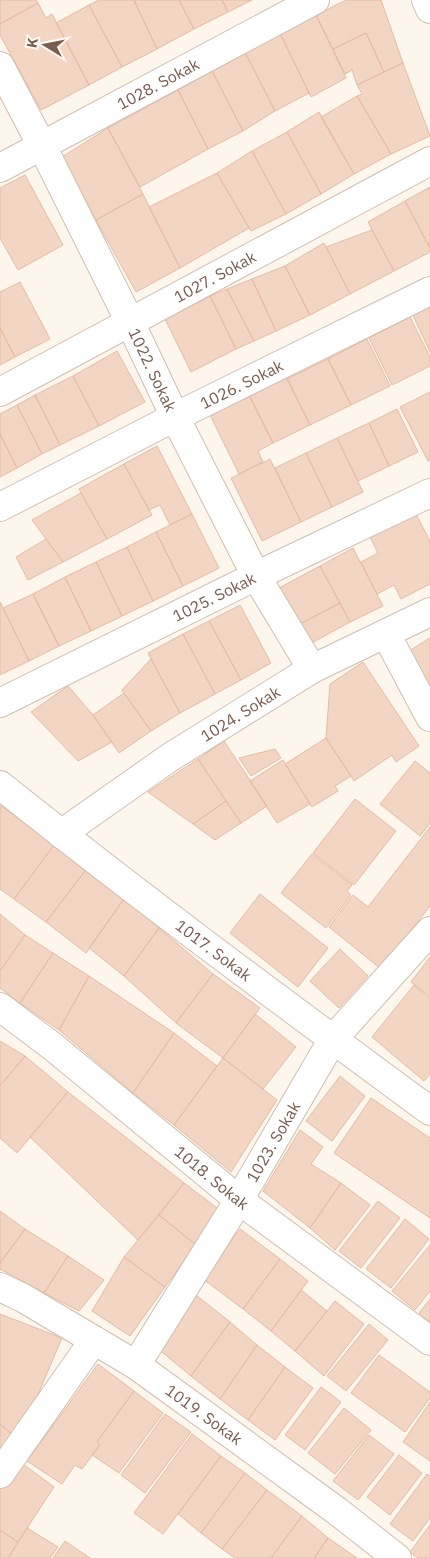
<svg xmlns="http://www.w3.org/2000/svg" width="430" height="1558" viewBox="0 0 430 1558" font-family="'IBM Plex Sans',sans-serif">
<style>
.building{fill:#f3d5c3;stroke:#e6bba3}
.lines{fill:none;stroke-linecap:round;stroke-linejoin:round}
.street-casing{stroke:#d1beb0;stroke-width:30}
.street{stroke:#fff;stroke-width:28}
.labels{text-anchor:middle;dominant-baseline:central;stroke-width:5;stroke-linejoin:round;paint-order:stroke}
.street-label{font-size:16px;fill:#7a5c4d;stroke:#fffaf3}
</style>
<rect width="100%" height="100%" fill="#fdf6ec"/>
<path class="building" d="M0,0h36l2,3 -38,21z
M99,0h35l23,49 -35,18 -33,-62z
M134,0h45l15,29 -37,20z
M179,0h43l6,12 -34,17z
M222,0h30l-24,12z
M346,0h35l22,63 -19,9 -18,-39 -33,16 -17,-34z
M38,3l8,15 6,-4 37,71 -48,25 -41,-75v-11z
M89,5l33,62 -33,18 -33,-62z
M316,15l30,63 -35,19 -31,-64z
M280,33l29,60 -34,18 -30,-59z
M366,33l18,39 -27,13 -5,-15 -7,4 -12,-25z
M245,52l30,59 -32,20 -31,-60z
M403,63l27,73 -39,18 -34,-58 5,-2 -5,-9z
M212,71l31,60 -35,18 -30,-59z
M178,90l30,59 -68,38 -32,-59z
M357,96l34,58 -37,20 -33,-57z
M319,112l35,62 -33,20 -34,-62z
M108,128l35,66 -47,26 -34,-63z
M287,132l34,62 -35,20 -34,-63z
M252,151l34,63 -35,17 -34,-58z
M217,173l32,55 -69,40 -31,-61z
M25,175l38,70 -45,25 -18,-32v-50z
M430,187v61l-25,-47z
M143,194l37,74 -44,24 -40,-72z
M405,201l25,47v4l-36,19 -26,-49z
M372,230l22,41 -44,23 -24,-47z
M324,243l26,51 -40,21 -25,-49z
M285,266l25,49 -34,16 -24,-52z
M252,279l24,52 -22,10 -27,-52z
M20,282l30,57 -35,18 -15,-29v-36z
M227,289l27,52 -18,8 -26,-53z
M210,296l26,53 -45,23 -26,-53z
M430,305v47l-18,-39z
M410,317l20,40v9l-38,19 -23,-47z
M0,328l15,29 -15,8z
M367,339l23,47 -39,19 -23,-46z
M117,351l28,51 -46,24 -26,-50z
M328,359l23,46 -41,20 -23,-46z
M73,376l26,50 -39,19 -25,-50z
M286,376l24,49 -37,18 -24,-48z
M430,392v68l-2,1 -28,-54z
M35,395l25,50 -18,9 -25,-49z
M249,395l24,48 -15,8 5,11 -24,12 -30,-61z
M17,405l25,49 -25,14 -17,-34v-20z
M397,409l21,43 -29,14 -20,-43z
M369,423l20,43 -31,15 -21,-43z
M0,434l17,34 -17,9z
M337,438l26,54 -31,15 -26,-54z
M157,446l35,68 -22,11 -10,-20 -11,5 -25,-46z
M306,453l26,54 -31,15 -26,-54z
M270,459l31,63 -39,19 -31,-63z
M124,464l28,51 -45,24 -28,-50z
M81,493l26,46 -44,23 -31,-42z
M192,514l27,54 -36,18 -27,-54z
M416,514l14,27v43l-29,15 -7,-14 -17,9 -16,-32 17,-9 -8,-16z
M156,532l27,54 -30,15 -26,-54z
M46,539l17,23 -35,18 -12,-23z
M127,547l26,54 -31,15 -26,-54z
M353,548l30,58 -33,16 -30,-56z
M96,562l26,54 -31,15 -26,-54z
M320,566l20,37 -42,22 -19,-37z
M65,577l26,54 -32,15 -26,-52z
M33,594l26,52 -30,15 -26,-53z
M0,602l29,59 -29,14z
M340,603l10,19 -42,23 -10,-20z
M240,605l31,58 -30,17 -32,-59z
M209,621l32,59 -26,14 -32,-60z
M183,634l32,60 -35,19 -32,-60z
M430,638v55l-24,-40z
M151,659l29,54 -29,18 -29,-41z
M363,662l56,84 -23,16 -4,-7 -38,26 -28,-43 4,-54z
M68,686l25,29 19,27 -34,19 -47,-49z
M124,693l27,38 -32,22 -26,-38z
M326,738l25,38 -16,10 3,5 -26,16 -27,-43z
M224,741l43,65 -26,17 -43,-64z
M275,749l6,9 -30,18 -12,-18z
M198,759l28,42 -33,23 -45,-32z
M283,760l27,44 -33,19 -27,-42z
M415,761l15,12v50l-10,13 -40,-32z
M355,799l41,32 -42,54 -41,-32z
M226,801l15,22 -26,17 -22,-16z
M0,805l54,40 -40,54 -14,-10z
M430,827v79l-49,63 -52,-42 24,-32 15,12z
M54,845l31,26 -39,51 -32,-23z
M312,854l40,31 -5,6 4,4 -25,33 -45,-35z
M85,871l39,28 -38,54 -40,-31z
M260,894l68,54 -30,39 -68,-54z
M124,899l35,29 -35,48 -35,-28z
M0,914l25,21 -25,36z
M159,928l54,46 -37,49 -52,-47z
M25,935l28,18 -33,50 -20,-15v-17z
M340,949l28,27 -29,32 -29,-27z
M53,953l36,23 -30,54 -39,-27z
M430,957v40l-19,-15z
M213,974l47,34 -37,50 -47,-35z
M89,976l85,57 -41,60 -74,-63z
M414,985l16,14v75l-6,7 -52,-44z
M255,1014l41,33 -33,42 -40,-31z
M174,1033l43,33 -43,59 -41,-32z
M0,1041l25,15 -25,30z
M25,1056l43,36 -51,61 -17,-15v-52z
M223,1058l54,42 -46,72 -57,-47z
M340,1076l25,20 -33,45 -26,-20z
M68,1092l116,91 -46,57 -108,-103z
M371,1098l59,40v80l-96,-65z
M300,1130l23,17 -12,17 30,19 -31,45 -47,-37z
M184,1183l37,28 -25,34 -37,-30z
M341,1183l29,22 -35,45 -25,-22z
M378,1201l22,17 -39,50 -22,-17z
M0,1211l25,18 -25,34z
M159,1215l37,30 -31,42 -41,-30z
M405,1219l24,20 -38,49 -25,-19z
M25,1229l43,27 -24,37 -44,-24v-6z
M240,1229l40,30 -37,50 -40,-30z
M430,1245v46l-15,19 -23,-19z
M68,1256l36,24 -25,31 -35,-18z
M124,1257l41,30 -35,49 -38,-25z
M280,1259l28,22 -37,50 -28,-22z
M301,1290l26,21 -32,40 -24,-20z
M196,1295l34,27 -39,54 -34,-28z
M430,1299v23l-11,-9z
M335,1301l29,23 -40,52 -29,-25z
M0,1314l62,24 -29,68 -20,29 -13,-11z
M230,1322l27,23 -37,54 -29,-23z
M369,1324l19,16 -42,51 -19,-15z
M257,1345l28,22 -37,53 -28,-21z
M379,1355l51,37v6l-25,34 -54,-39z
M98,1364l36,27 -37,51 3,3 -18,24 -7,-4 -13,19 -35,-23z
M285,1367l28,21 -38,52 -27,-20z
M321,1387l20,15 -36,48 -20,-15z
M134,1391l29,22 -44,60 -27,-18 8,-10 -3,-3z
M430,1402v59l-27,-19z
M344,1408l27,22 -36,44 -27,-21z
M165,1414l26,18 -46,61 -24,-18z
M0,1424l13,11 -13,16z
M192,1434l29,22 -58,78 -29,-21z
M369,1435l25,19 -36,46 -25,-19z
M399,1455l23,18 -32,42 -23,-18z
M221,1456l24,17 -44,60 -23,-19z
M19,1461l35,26 -36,55 -18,-12v-45z
M245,1473l22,17 -45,59 -21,-16z
M427,1474l3,2v42l-17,23 -23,-17z
M267,1490l35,26 -31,42h-36l-13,-9z
M302,1516l26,22 -14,20h-43z
M430,1525v33h-12l-8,-6z
M27,1528l31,19 -8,11h-42z
M0,1530l18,12 -10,16h-8z
M328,1538l29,20h-43z
M65,1541l25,17h-37z"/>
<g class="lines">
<g class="street-casing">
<g id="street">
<path d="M426,0l4,9"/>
<path id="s1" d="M0,66l42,80 88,176 45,95 81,159 56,93"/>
<path id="s2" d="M0,168l315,-168"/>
<path id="s3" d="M0,392l430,-231"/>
<path id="s4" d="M0,507l175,-90 255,-126"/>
<path d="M386,634l44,83"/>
<path id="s5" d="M0,703l256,-127 174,-83"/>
<path id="s6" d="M0,785c140,112 285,219 430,326"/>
<path id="s7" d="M61,834l108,-76 143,-89 118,-57"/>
<path id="s8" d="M0,1007l52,39 187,154 191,141"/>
<path id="s9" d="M0,1287l23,11 113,67 201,146 60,47"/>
<path id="s10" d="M136,1365l103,-165 94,-161 97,-108"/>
<path d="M0,1474l94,-134"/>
</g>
</g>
<use href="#street" class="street"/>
</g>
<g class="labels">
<g class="street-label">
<text stroke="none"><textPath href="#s2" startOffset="179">1028. Sokak</textPath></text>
<text stroke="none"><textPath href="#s3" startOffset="244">1027. Sokak</textPath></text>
<text stroke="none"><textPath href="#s1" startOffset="340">1022. Sokak</textPath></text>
<text stroke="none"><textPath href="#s4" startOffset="271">1026. Sokak</textPath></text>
<text stroke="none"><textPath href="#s5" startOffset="239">1025. Sokak</textPath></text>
<text stroke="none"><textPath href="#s7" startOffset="216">1024. Sokak</textPath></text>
<text stroke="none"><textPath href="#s6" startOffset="270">1017. Sokak</textPath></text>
<text stroke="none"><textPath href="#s10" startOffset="262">1023. Sokak</textPath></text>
<text stroke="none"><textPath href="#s8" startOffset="272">1018. Sokak</textPath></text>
<text stroke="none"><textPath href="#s9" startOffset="241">1019. Sokak</textPath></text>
</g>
</g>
<g transform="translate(45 45) rotate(280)" stroke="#fffaf3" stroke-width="4" paint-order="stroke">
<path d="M0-4L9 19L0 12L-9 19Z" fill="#7a5c4d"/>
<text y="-8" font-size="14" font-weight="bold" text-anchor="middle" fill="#7a5c4d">K</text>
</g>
</svg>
